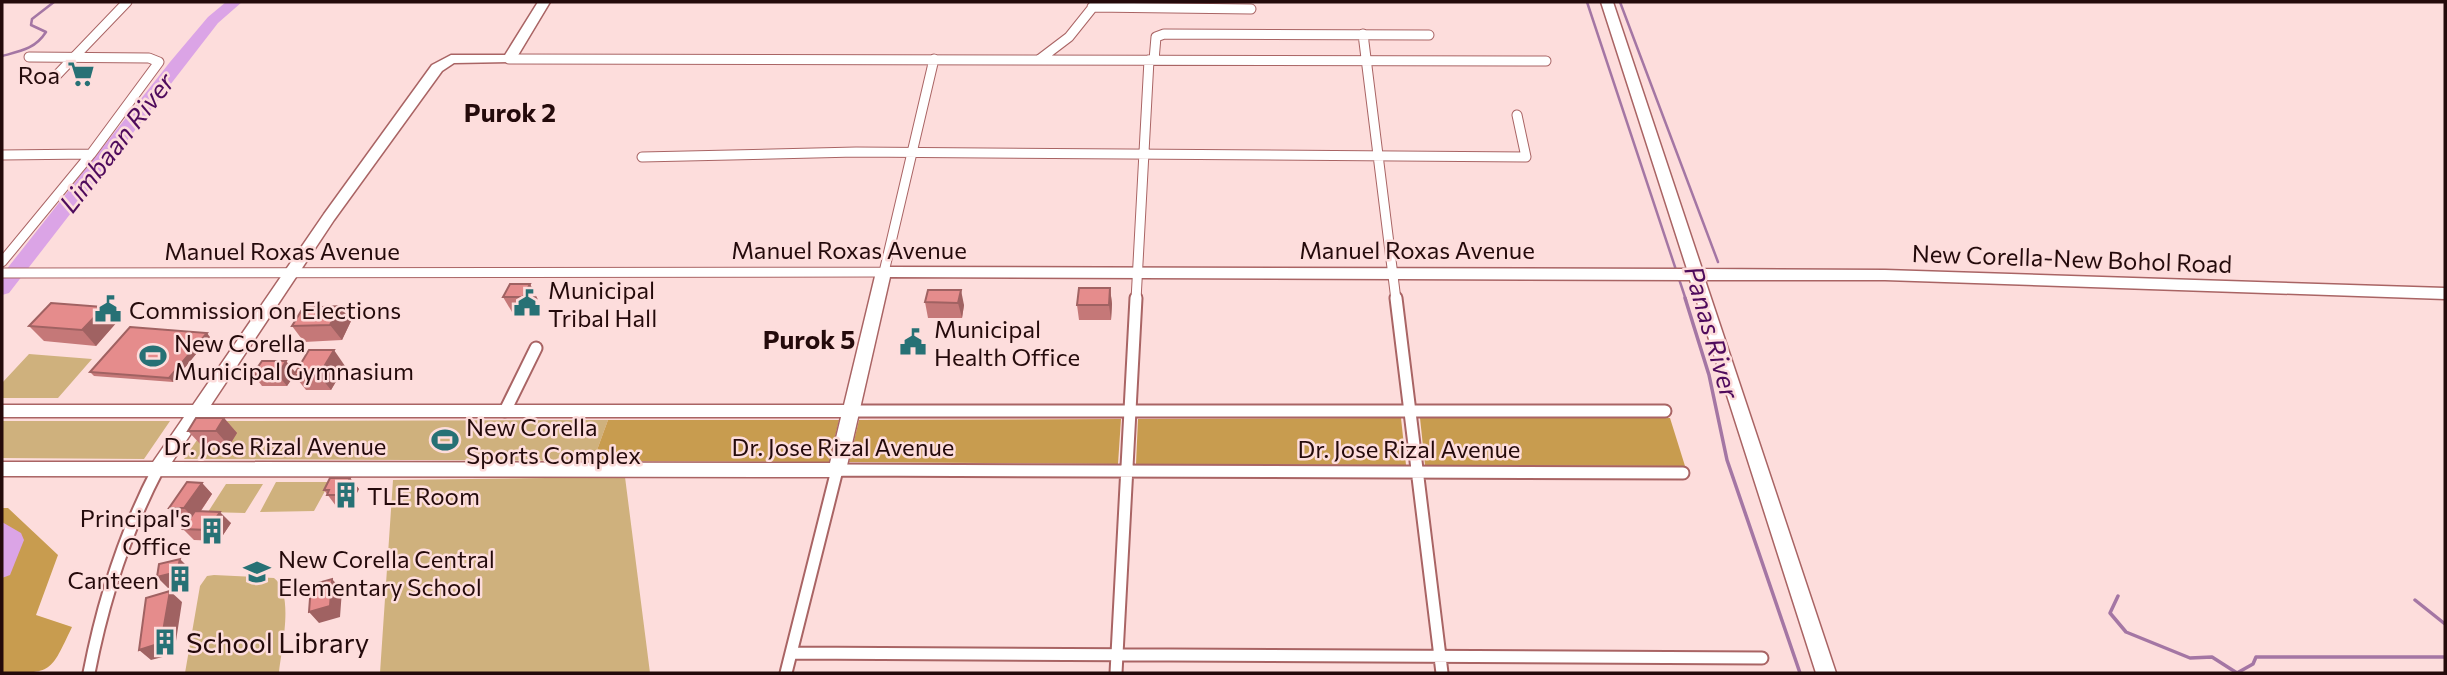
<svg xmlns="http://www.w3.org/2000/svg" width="2447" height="675" viewBox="0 0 2447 675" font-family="Commissioner,sans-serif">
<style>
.green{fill:#cfb17d}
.forest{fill:#c89c4f}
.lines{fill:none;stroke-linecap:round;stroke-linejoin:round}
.stream-far1{stroke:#a476a4;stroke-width:2.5}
.stream{stroke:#a476a4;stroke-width:3.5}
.river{fill:#dba4e6;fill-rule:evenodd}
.street-far1-casing{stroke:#a96464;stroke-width:11}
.street-casing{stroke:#a96464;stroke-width:15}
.secondary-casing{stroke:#a96464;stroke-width:3}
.street-far1{stroke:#fff;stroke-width:9}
.street{stroke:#fff;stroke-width:11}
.secondary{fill:#fff;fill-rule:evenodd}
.wall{fill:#c57878}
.shaded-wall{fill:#a06262}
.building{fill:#e58c8c;stroke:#a06262;stroke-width:2}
.labels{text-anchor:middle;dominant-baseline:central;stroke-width:5;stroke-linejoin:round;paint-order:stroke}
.poi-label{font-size:24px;fill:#240a0b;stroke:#fddddc;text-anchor:start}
.street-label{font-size:24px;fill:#240a0b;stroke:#fddddc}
.neighbourhood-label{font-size:26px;font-weight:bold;fill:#240a0b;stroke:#fddddc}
.water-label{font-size:26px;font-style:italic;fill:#4f0b5c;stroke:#fddddc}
.near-poi-label{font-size:28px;fill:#240a0b;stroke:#fddddc;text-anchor:start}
</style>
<rect width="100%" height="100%" fill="#fddddc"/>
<path class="green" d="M29,354l63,5 -34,39h-56v-15z
M608,420l-15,41 -409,-2 26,-38z
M2,421h168l-26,38 -142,-1z
M625,477l25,196h-270l13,-193z
M276,482h54l-16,29 -54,1z
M226,484h37l-18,29 -37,-1z
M214,575l60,3c21,15 7,72 5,95h-94l15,-87 7,-10z"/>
<path class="forest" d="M1401,418l5,47 -270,-1 2,-45z
M1420,418h250l15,48 -260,-1z
M1121,419l-3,45 -269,-2 10,-42z
M608,420h231l-10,42 -236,-1z
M2,508h6l50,47 -22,60 36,12c-22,46 -19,46 -70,46z"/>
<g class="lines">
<path class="stream-far1" d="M1587,2l99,298
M1620,2l98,260
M2,56c19,-5 33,-7 44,-24l-15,-7 1,-6 22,-17"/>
<path class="stream" d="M1685,298l24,77 18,85 73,213
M2118,596l-8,17 16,19 64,26 22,-1 25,16
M2415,600l30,24
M2237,673l16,-9 3,-7h189"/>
<path class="river" d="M226,2h16l-24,21 -209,270 -7,2v-20l168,-213 38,-45z
M2,522l19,11 3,7 -14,35 -8,3z"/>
<g class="street-far1-casing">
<path id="street-far1" d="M1092,7l159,2
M1363,34l33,266
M509,59l1037,2
M1040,59l29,-22 28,-35
M1154,60l2,-23 8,-3 265,1
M55,77l72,-75
M2,155l89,-1
M642,157l214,-5 670,5 -9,-42
M2,262l89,-108 68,-92 -10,-4 -120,-1
M2,273l882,-1 50,-213
M1136,300l13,-240"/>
</g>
<g class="street-casing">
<path id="street" d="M1396,298l46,375
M505,411l31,-63
M851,411h814
M791,653l971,5
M89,673c14,-72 35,-139 69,-204
M786,673l51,-203 846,3
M1116,673l20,-375"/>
</g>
<g class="secondary-casing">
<path id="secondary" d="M538,2h12l-36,60 -60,1 -12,8 -108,149 -123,185h633l32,-133 8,-5 803,2 -86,-267h12l89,267 183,1 560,18v11l-560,-19h-180l131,393h-20l-126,-393 -800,-3 -44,193 -3,5 -6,2 -835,-1v-14h151l31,-45h-182v-12h191l131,-191 108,-149 19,-10h54zM202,417h639l-11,46 -658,-1z"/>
</g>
<use href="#street-far1" class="street-far1"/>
<use href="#street" class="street"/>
<use href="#secondary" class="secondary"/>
</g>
<path class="wall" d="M530,284l8,16 -6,13 -20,-1 -9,-15z
M1110,288l2,16 -1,16h-32l-2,-15z
M928,290l36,15 -2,13h-34l-3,-16z
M104,307l13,15 -21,24 -52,-5 -15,-15z
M351,321l-9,19 -38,2 -12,-16z
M210,337l-37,45 -79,-6 -4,-4z
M345,366l-14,24h-25l-12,-15 -7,11h-25l-9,-12 42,-2z
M224,418l13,15 -8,13h-27l-14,-15z
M350,478l9,11 -9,17h-14l-12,-16z
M202,483l10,11 -11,17 30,12 -12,18 -25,-1 -11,-11 6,-10h-9l-11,-11z"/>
<path class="shaded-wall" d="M530,284l8,16 -6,13 -9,-16z
M1110,288l2,16 -1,16 -2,-15z
M961,290l3,15 -2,13 -4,-15z
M340,306l11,15 -9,19 -12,-15z
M104,307l13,15 -21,24 -14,-16z
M207,333l3,4 -37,45 -4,-4z
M334,350l11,16 -14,24 -12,-15z
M286,361l10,12 -9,13 -9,-11z
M224,418l13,15 -8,13 -13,-15z
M350,478l9,11 -9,17 -9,-11z
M202,483l10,11 -17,25 -11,-11z
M220,512l11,11 -12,18 -11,-11z
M180,559l11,11 -2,13 -21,5 -11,-11z
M332,579l10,11 -2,27 -21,6 -10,-11z
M170,591l12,11 -8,52 -23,6 -12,-10z"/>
<path class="building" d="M510,284h20l-7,13h-20z
M1079,288h31l-1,17h-32z
M928,290h33l-3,13 -33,-1z
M51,303l53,4 -22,23 -53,-4z
M340,306l-10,19 -38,1 11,-18z
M130,327l77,6 -38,45 -79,-6z
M309,350h25l-15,25h-25z
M262,361h24l-8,14 -25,-1z
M196,418h28l-8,13h-28z
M330,478h20l-9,17h-14l2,-5h-5z
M187,482l15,1 -18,25h-15z
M195,511l25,1 -12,18 -25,-1z
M180,559l-3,13 -20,5 2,-13z
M332,579l-2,27 -21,6 2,-27z
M170,591l-9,52 -22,7 7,-52z"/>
<defs>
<g id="supermarket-bare" transform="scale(2.1)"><path d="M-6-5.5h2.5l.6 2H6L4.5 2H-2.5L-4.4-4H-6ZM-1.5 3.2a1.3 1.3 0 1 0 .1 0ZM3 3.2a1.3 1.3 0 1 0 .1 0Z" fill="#277175" stroke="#fddddc" stroke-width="2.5" paint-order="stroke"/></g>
<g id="civic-bare" transform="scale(2.1)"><path d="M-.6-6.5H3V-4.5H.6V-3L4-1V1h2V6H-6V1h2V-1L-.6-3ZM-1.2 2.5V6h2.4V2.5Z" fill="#277175" stroke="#fddddc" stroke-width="2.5" paint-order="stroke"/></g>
<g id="stadium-bare" transform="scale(2.1)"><path d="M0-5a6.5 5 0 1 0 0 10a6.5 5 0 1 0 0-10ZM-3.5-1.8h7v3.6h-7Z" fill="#277175" stroke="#fddddc" stroke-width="2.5" paint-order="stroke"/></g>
<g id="building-bare" transform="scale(2.1)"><path d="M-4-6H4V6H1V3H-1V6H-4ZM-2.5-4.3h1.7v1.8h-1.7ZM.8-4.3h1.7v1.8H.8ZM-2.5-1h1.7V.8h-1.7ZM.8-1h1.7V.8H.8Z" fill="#277175" stroke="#fddddc" stroke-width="2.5" paint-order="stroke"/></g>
<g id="school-bare" transform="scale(2.1)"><path d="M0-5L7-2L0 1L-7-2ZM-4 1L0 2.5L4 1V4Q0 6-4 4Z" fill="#277175" stroke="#fddddc" stroke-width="2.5" paint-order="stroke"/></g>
</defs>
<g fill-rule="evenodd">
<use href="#supermarket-bare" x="81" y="74"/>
<use href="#civic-bare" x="527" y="303"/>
<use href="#civic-bare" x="108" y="309"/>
<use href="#civic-bare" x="913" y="342"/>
<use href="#stadium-bare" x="153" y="356"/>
<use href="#stadium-bare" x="445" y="440"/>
<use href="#building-bare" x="346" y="495"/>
<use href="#building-bare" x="212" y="531"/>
<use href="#school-bare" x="257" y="572"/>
<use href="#building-bare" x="180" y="579"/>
<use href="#building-bare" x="165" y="642"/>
</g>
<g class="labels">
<g class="poi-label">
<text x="60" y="74" text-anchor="end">Roa</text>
<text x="548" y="289">Municipal<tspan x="548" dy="28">Tribal Hall</tspan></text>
<text x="129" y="309">Commission on Elections</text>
<text x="934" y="328">Municipal<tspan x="934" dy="28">Health Office</tspan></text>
<text x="174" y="342">New Corella<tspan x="174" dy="28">Municipal Gymnasium</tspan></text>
<text x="466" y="426">New Corella<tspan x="466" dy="28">Sports Complex</tspan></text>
<text x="367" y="495">TLE Room</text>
<text x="191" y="517" text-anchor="end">Principal's<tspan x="191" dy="28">Office</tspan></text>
<text x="278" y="558">New Corella Central<tspan x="278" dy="28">Elementary School</tspan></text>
<text x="159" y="579" text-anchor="end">Canteen</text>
</g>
<g class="street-label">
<text x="849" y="249">Manuel Roxas Avenue</text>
<text x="1417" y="249">Manuel Roxas Avenue</text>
<text x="282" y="250">Manuel Roxas Avenue</text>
<text transform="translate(2072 258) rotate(2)">New Corella-New Bohol Road</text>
<text x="275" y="445">Dr. Jose Rizal Avenue</text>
<text x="843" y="446">Dr. Jose Rizal Avenue</text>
<text x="1409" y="448">Dr. Jose Rizal Avenue</text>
</g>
<g class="neighbourhood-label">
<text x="510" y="111">Purok 2</text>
<text x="809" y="338">Purok 5</text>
</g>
<g class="water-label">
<text transform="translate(116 142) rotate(-52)">Limbaan River</text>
<text transform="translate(1713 332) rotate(74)">Panas River</text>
</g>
<g class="near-poi-label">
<text x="186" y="642">School Library</text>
</g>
</g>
<rect width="2447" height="675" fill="none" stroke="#240a0b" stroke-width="7"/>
</svg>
